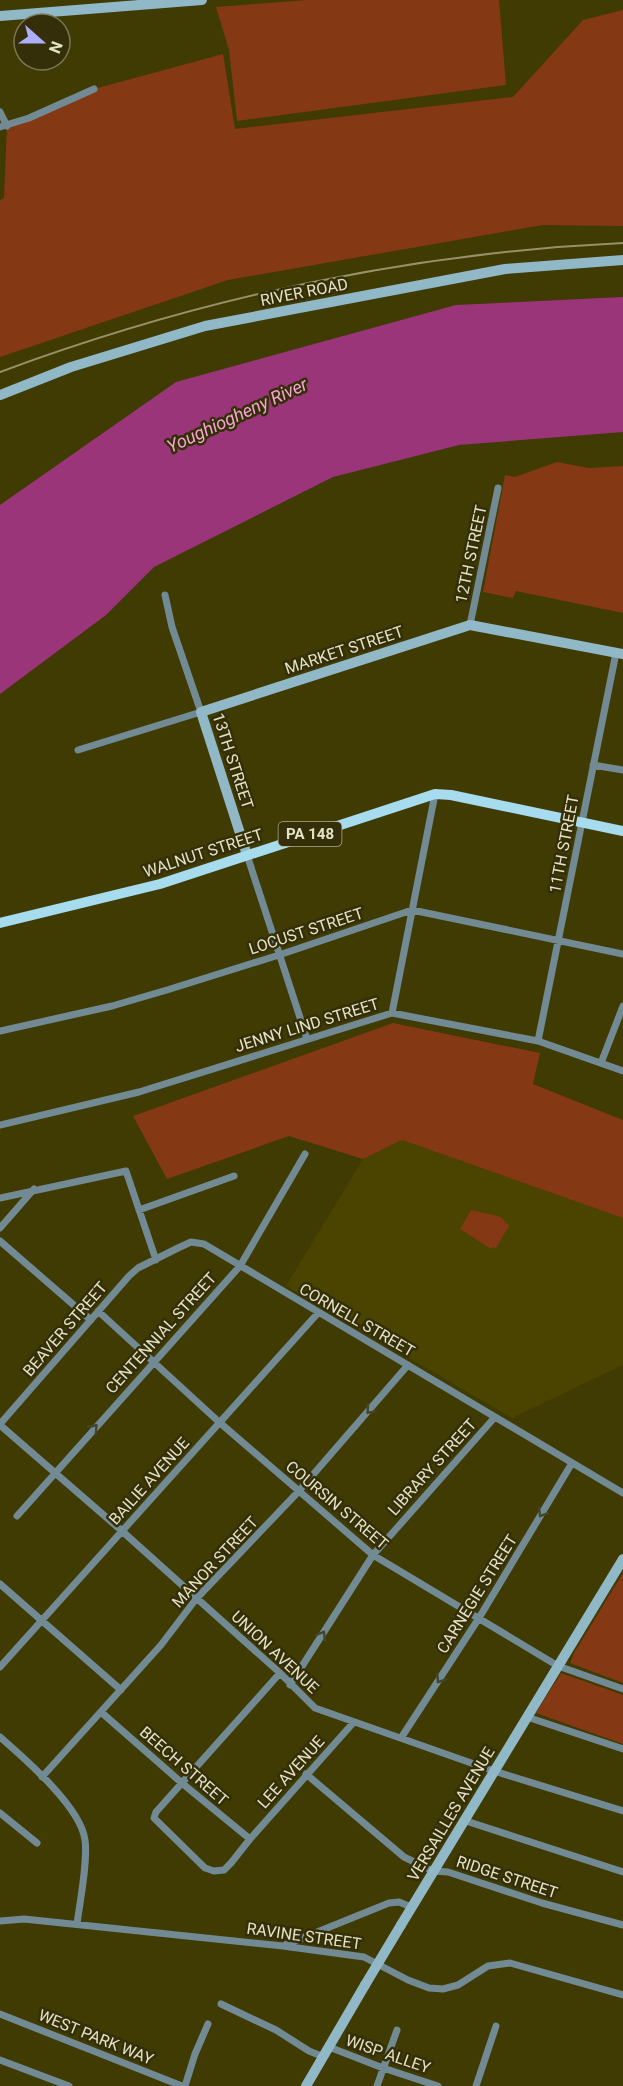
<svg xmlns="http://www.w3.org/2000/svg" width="623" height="2086" viewBox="0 0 623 2086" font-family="Roboto,sans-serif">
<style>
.built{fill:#4b4400}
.green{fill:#853814}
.water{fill:#9b357a}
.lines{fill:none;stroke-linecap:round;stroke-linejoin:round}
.street{stroke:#718a93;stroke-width:7}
.secondary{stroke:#90b8c7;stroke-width:10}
.primary{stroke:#a7dbee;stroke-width:10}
.rail{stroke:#959169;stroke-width:2}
.secondary-bridge{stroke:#90b8c7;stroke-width:10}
.oneway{stroke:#43462b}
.labels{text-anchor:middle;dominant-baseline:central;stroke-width:5;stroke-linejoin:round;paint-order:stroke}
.shield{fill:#342f08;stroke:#afac8e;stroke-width:1.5}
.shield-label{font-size:15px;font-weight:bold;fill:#e4e2c7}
.street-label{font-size:16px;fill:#e4e2c7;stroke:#342f08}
.water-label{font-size:18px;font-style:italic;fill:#f4a4d4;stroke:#342f08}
</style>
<rect width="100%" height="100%" fill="#403a03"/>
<path class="built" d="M402,1140l221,78v147l-111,53 -226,-132 77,-127z"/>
<path class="green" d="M307,0h192l7,85 -269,36 -8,-71 -13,-43z
M623,10v216l-80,-1 -315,55 -228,77v-157l4,-2 3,-72 87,-37 129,-35 12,75 278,-32 70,-77z
M557,462l32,6 34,-2v147l-107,-22 -3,7 -30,-6 22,-117 10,2z
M393,1023l147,30 -7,31 90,36v98l-221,-78 -39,19 -74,-23 -122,43 -34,-63z
M471,1210l30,7 8,9 -13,22 -3,-1 -2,2 -31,-20z
M623,1573v110l-53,-20 4,-10z
M561,1673l62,22v49l-87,-31z"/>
<path class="water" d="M623,297v135l-164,13 -126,32 -179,90 -48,48 -106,79v-189l176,-123 280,-77z"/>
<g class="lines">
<path class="street" d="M0,112l7,14
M0,127l29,-9 65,-29
M470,625l28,-137
M78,750l123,-38 -29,-85 -7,-32
M593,765l30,5
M247,855l60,184
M392,1013l43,-219
M0,1031l112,-25 55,-16 112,-35 133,-45 211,44
M538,1041l78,-388
M601,1063l22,-57
M0,1125l139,-33 253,-79 146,28 85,30
M0,1198l126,-27 30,89
M139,1210l95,-34
M0,1228l34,-39
M0,1241l91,79
M98,1311l121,111 154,133 185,111 65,23
M0,1424l129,-148 9,-8 40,-20 13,-6 13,2 419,249
M0,1425l122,106 158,142 35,35 179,63 129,40
M17,1516l223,-250 65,-112
M0,1584l121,106
M0,1667l318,-354
M280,1673l-124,139 -2,6 51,50 9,3 10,-1 7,-7 19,-24 103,-116
M290,1685l83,-130 122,-138
M101,1712l82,72 67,55
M527,1717l96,32
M0,1737c25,22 81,70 85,103 3,21 -5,61 -8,84
M401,1738l78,-120 93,-155
M306,1774l98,83 29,14 15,1 94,31 81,22
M42,1777l119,-132 35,-46 102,-107 110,-127
M0,1813l37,30
M463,1820l160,52
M0,1921l24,-2 259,27 81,11 44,23 21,8 14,1 15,-4 30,-19 22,-3 113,32
M285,1945l104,-42 10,-1 12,5
M221,2004l55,26 33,21 15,6
M0,2014l182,72
M329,2047l54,21 55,18
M0,2060l69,26
M185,2086l10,-32 13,-30
M377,2086l20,-56
M476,2086l20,-60"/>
<path class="secondary" d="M0,16l202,-16
M0,395l71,-28 134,-41 300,-57 118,-9
M247,855l-46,-143 269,-87 153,29
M401,1925l222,-366
M306,2086l59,-101"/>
<path class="primary" d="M0,923l160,-39 275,-90 16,1 172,36"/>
<path class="rail" d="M0,372c200,-74 410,-119 623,-129"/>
<path class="secondary-bridge" d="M365,1985l36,-60"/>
</g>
<defs><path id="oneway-chevron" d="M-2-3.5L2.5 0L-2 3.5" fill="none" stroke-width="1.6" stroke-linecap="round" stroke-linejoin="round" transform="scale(1.5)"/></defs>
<g class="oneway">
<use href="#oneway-chevron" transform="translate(370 1410) rotate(131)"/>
<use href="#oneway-chevron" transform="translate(94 1428) rotate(-48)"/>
<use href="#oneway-chevron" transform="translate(542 1513) rotate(121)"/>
<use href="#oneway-chevron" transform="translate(322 1635) rotate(-58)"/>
<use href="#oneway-chevron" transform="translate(440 1679) rotate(123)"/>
</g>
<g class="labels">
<rect class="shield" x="278.5" y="822" width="63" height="24" rx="4.5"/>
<g class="shield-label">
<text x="310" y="834">PA 148</text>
</g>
<g class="street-label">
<text transform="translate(304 292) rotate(-11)">RIVER ROAD</text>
<text transform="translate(471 554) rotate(-78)">12TH STREET</text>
<text transform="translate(344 650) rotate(-18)">MARKET STREET</text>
<text transform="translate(233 761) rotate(72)">13TH STREET</text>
<text transform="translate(564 844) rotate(-79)">11TH STREET</text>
<text transform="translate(203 853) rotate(-18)">WALNUT STREET</text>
<text transform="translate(306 931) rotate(-18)">LOCUST STREET</text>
<text transform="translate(307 1025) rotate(-17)">JENNY LIND STREET</text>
<text transform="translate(357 1320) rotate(30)">CORNELL STREET</text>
<text transform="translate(65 1329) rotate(-49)">BEAVER STREET</text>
<text transform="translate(161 1333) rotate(-48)">CENTENNIAL STREET</text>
<text transform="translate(432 1467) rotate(-48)">LIBRARY STREET</text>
<text transform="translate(149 1481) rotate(-48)">BAILIE AVENUE</text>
<text transform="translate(337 1505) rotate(40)">COURSIN STREET</text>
<text transform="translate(215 1562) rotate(-47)">MANOR STREET</text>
<text transform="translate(477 1594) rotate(-58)">CARNEGIE STREET</text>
<text transform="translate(275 1652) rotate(43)">UNION AVENUE</text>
<text transform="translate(184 1766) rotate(41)">BEECH STREET</text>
<text transform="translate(291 1772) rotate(-48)">LEE AVENUE</text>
<text transform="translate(451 1814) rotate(-59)">VERSAILLES AVENUE</text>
<text transform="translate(507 1877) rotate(18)">RIDGE STREET</text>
<text transform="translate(304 1936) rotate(8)">RAVINE STREET</text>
<text transform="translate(96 2037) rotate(22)">WEST PARK WAY</text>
<text transform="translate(388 2054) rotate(19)">WISP ALLEY</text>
</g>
<g class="water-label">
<text transform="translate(237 415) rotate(-25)">Youghiogheny River</text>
</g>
</g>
<g transform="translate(42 42) rotate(111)"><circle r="28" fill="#342f08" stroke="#7a7754" stroke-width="1.5"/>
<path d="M0-4.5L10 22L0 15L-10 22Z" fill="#adaffb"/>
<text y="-9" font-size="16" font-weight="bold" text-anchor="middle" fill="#e4e2c7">N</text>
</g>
</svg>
